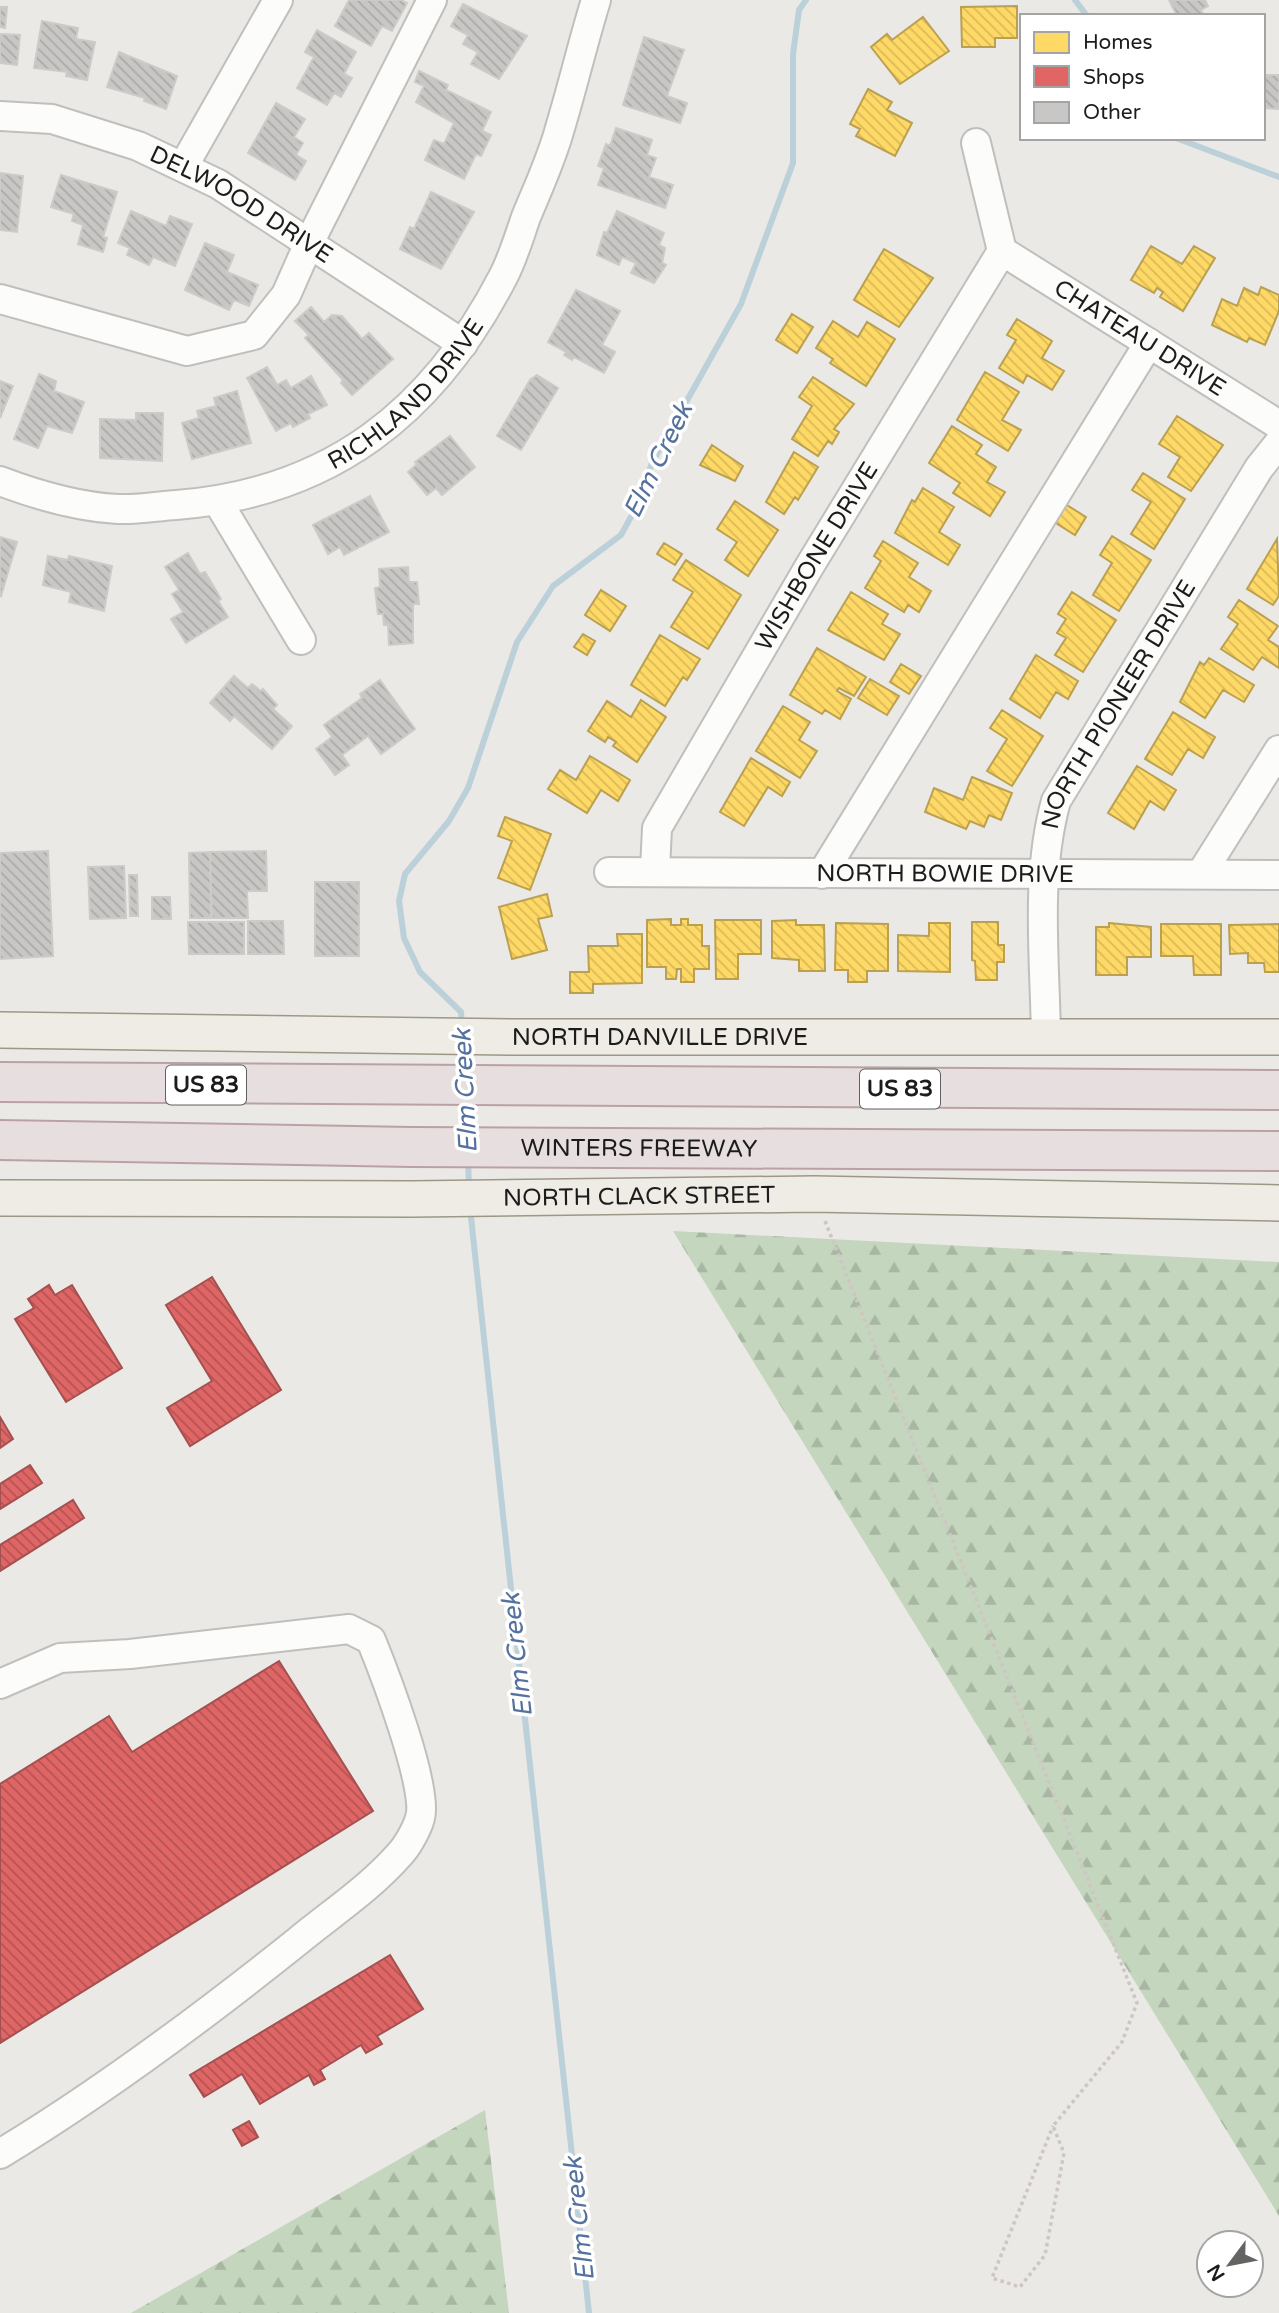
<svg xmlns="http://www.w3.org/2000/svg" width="1279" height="2313" viewBox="0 0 1279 2313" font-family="'Varela Round',sans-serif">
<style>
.forest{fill:url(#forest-firs)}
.homes{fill:url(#homes-back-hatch);stroke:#bba050;stroke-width:2}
.shops{fill:url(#shops-back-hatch);stroke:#a55050;stroke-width:2}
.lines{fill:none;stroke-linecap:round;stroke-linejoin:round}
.stream{stroke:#bcd0da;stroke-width:6}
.building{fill:url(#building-back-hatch);stroke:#cdcbc7;stroke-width:2}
.minor-casing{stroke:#c0bfbd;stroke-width:32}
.major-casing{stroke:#9d9885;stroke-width:38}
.highway-casing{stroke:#bba1a5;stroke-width:42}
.path{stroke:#cfc6c3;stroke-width:3.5;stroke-dasharray:3.5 3.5;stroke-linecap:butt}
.minor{stroke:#fcfcfb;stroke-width:28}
.major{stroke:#eeece5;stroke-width:35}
.highway{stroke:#e7dfdf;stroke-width:38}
.labels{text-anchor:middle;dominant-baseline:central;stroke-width:7;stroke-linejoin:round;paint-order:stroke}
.shield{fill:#fff;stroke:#606060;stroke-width:2}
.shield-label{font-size:23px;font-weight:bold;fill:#1c1c1c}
.street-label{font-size:24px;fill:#1c1c1c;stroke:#fff}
.water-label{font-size:26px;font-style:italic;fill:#55729f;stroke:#fff}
</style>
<defs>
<pattern id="forest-firs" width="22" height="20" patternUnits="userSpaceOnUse" patternTransform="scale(1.75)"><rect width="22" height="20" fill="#c4d6bd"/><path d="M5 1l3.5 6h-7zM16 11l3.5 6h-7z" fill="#a8b7a2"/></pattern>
<pattern id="homes-back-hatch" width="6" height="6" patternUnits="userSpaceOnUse" patternTransform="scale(1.75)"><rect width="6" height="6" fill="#ffd966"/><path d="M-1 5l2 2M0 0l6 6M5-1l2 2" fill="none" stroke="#daba58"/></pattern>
<pattern id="shops-back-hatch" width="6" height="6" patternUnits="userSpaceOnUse" patternTransform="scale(1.75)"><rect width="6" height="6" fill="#e06666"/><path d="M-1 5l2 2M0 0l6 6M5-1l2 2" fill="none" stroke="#b55353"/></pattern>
<pattern id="building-back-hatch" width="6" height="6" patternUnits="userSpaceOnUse" patternTransform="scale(1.75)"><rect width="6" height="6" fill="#c8c7c5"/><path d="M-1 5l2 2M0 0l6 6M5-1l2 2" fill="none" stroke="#abaaa9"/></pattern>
</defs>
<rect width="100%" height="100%" fill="#eae9e5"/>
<path class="forest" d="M673,1231l606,31v954z
M485,2110l24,203h-378z"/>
<path class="homes" d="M1017,6v32h-22v9h-33l-1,-40z
M923,17l26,34 -49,33 -29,-37 16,-13 5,6z
M868,89l24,13 -5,8 25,13 -17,33 -39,-20 4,-7 -10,-5z
M1151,246l31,18 12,-18 21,12 -32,53 -23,-14 3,-5 -6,-4 -3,5 -23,-13z
M884,249l49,29 -34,49 -45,-27z
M1261,287l18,8v16l-14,34 -16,-7 -2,4 -35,-17 10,-26 15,7 7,-18 14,7z
M792,314l21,13 -16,26 -21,-13z
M1017,319l35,22 -10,17 22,13 -12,19 -25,-15 -4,8 -24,-15 17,-28 -9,-5z
M833,321l25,16 9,-15 28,17 -29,47 -36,-23 3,-4 -17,-11z
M985,372l34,20 -17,28 19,10 -13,21 -51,-31z
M813,377l41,27 -20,25 5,3 -7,12 -4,-3 -10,15 -26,-17 20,-33 -13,-9z
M1177,416l46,29 -32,46 -23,-14 12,-20 -21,-13z
M952,426l30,19 -6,9 20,13 -9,15 18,10 -15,24 -37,-23 7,-10 -31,-20z
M712,445l31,21 -8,15 -35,-16z
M794,452l24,15 -20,33 -3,-3 -11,17 -18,-12z
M1143,473l42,26 -31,50 -23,-15 20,-32 -19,-12z
M923,488l31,19 -15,25 21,13 -12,20 -53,-32 17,-33 3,2z
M735,501l43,29 -30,46 -23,-16 12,-18 -20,-13z
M1062,502l24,15 -11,18 -24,-15z
M1112,536l39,24 -32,51 -26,-16 19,-32 -12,-8z
M1277,539l2,57 -6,9 -26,-16z
M883,541l35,22 -9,14 22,14 -12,21 -11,-7 -4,7 -39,-24 16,-27 -7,-5z
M664,543l18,11 -7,11 -18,-11z
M686,560l55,35 -33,54 -37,-22 22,-35 -20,-12z
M601,590l25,16 -16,25 -25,-16z
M851,592l37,22 -6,10 18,10 -16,26 -56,-30z
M1072,592l44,28 -33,52 -28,-17 11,-17 -9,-5 9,-14 -8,-5z
M1239,600l39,26 -10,14 11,7v21l-17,-11 -9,13 -32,-21 17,-25 -10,-7z
M583,634l12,7 -8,14 -13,-8z
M660,635l40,24 -13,21 -4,-3 -18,29 -34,-21z
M817,648l49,29 -12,19 -15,-8 -2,3 14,8 -11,20 -15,-9 -3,4 -32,-19z
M1036,655l42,26 -10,18 -12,-7 -16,26 -30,-19z
M1209,658l45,27 -10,17 -21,-12 -18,28 -25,-16 20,-40 4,3z
M901,664l20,12 -12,18 -19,-12z
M870,679l29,17 -12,19 -29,-17z
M641,700l25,17 -29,45 -24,-16 3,-4 -8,-5 -3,5 -17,-11 19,-30 24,16z
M783,706l27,16 -11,18 18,11 -17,27 -44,-27z
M1002,710l41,26 -31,50 -25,-15 20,-32 -17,-11z
M1173,712l42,25 -12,21 -15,-9 -16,26 -27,-16z
M590,756l40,24 -12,21 -17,-11 -14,23 -39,-24 12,-19 16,10z
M751,758l39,24 -8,14 -14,-9 -24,39 -24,-14z
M1137,766l39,24 -12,20 -14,-9 -16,28 -26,-16z
M972,777l40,16 -11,27 -12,-5 -5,12 -14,-6 -4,8 -41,-17 9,-24 29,12z
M505,817l46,17 -21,56 -32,-12 14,-37 -14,-5z
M547,894l5,22 -14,3 9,31 -35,9 -13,-52z
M671,919v6h10v-6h7v6h14v21h7v23h-15v13h-13v-13h-4l-1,10h-10v-12h-19v-47z
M715,920h46v34h-23v25h-22z
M796,920v5h28l1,46h-26v-11l-27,-2v-37z
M972,922h26v23h6v17h-7v18h-21l-1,-19 -3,-1z
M836,923l52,1v47h-21v11h-19v-12h-13z
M929,923h21v49l-52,-1v-36l31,1z
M1109,923l42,4v30h-24v18h-31v-48h13z
M1161,924h60v51h-27l-1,-19h-32z
M1279,924v48h-14l-1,-9h-16v-10l-18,1 -1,-29z
M617,934h25v49l-49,1v9h-23v-21h19l-1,-26h30z"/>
<path class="shops" d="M212,1277l69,113 -91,56 -23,-38 45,-27 -46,-76z
M49,1285l6,10 17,-10 50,83 -56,34 -51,-83 19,-11 -6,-9z
M0,1417l13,22 -13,9z
M30,1465l12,18 -42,26v-25z
M73,1500l11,18 -84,53v-26z
M279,1661l94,150 -373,232v-259l109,-68 23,36z
M390,1955l33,54 -46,27 5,8 -16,9 -5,-8 -41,25 5,9 -11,6 -5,-10 -49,29 -18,-30 -38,23 -14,-22z
M249,2121l9,16 -16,9 -9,-16z"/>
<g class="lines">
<path class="stream" d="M1075,0l12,16
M1176,138l103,39
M462,1026l-1,-14 -41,-40 -16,-34 -5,-37 6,-27 44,-53 19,-33 49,-146 36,-56 68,-51 16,-29 15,-43 89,-159 52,-141v-109l6,-44 7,-10
M463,1047l1,25
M465,1096l2,39
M468,1159l1,28
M470,1208l119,1105"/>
</g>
<path class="building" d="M349,0h52l6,3 -15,28 -10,-5 -11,20 -36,-20z
M1169,0h36l3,6 -7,4 3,6h-27z
M463,4l64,32 -28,43 -28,-15 7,-12 -15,-8 5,-9 -17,-9z
M0,7h7l-2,21 -5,-1z
M42,21l36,7 -2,11 19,3 -8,38 -21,-4 1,-4 -33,-4z
M317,30l39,22 -12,22 8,4 -11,19 -7,-4 -7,12 -30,-17 17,-31 -9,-5z
M0,34l20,1 -3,30 -17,-2z
M644,37l40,13 -17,46 20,7 -7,20 -57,-18z
M119,52l58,24 -11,33 -22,-8 1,-3 -38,-11z
M419,71l29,14 -2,5 45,22 -9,19 9,4 -10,21 -5,-2 -12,25 -39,-19 9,-20 10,4 10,-21 -38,-21 8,-16 -9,-4z
M1263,75h16v34l-16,-1z
M276,103l29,16 -11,18 9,6 -7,12 10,6 -11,19 -47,-27z
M616,128l36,12 -5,15 9,3 -7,19 24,8 -8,23 -67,-23 6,-17 -6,-2 8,-22 4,2z
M0,173l23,3 -6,56 -17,-2z
M61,175l56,17 -14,45 4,1 -4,14 -25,-8 5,-19 -11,-4 2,-7 -23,-7z
M431,192l43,20 -33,57 -41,-20 10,-22 4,2z
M131,211l35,15 4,-10 22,8 -17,42 -22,-9 -4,8 -22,-10 3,-7 -12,-5z
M617,211l47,22 -5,12 6,3 -3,15 4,2 -12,18 -23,-10 5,-10 -14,-6 -3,8 -22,-10 7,-23 3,1z
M205,243l29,12 -7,17 31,13 -9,21 -15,-6 -5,10 -44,-20z
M576,290l44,21 -18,34 13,7 -11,21 -30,-16 -2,3 -8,-5 2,-3 -18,-10z
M311,307l13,15 8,-7 10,1 20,23 7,-6 24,26 -41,36 -11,-12 2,-3 -38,-42 4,-3 -14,-14z
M267,367l10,18 9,-5 5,8 20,-12 16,29 -19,9 2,4 -17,9 -2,-4 -15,8 -29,-53z
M39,374l17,7 -2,10 30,11 -12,31 -25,-7 -9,22 -24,-9z
M537,375l21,13 -37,62 -24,-14 33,-56z
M0,381l13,5 -13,32z
M237,391l14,52 -59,16 -10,-36 17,-5 -2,-7 19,-5 -2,-8z
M136,413h27l-1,48 -62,-3v-39l36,1z
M450,436l25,31 -33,28 -6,-7 -9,7 -19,-23 9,-8 -2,-2z
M370,496l19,36 -45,23 -4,-8 -12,7 -15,-29z
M0,537l17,5 -16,54 -1,-1z
M188,553l12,21 5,-2 16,27 -3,2 10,16 -42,26 -15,-24 12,-7 -11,-18 7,-4 -14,-23z
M48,556l20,4 1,-4 43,10 -8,45 -35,-9 2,-10 -28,-7z
M408,567l1,15h8l2,22h-6v39l-24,2 -1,-20h-4l-1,-11h-5l-3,-26 5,-1 -1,-18z
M234,676l14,12 4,-4 9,7 2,-2 14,16 -4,4 19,17 -20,23 -38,-33 -4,5 -20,-18z
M380,680l35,49 -34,25 -13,-18 -26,19 7,10 -14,10 -19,-26 16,-12 -8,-12 38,-27 -2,-4z
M48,851l5,105 -53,3v-106z
M266,851l1,40h-20l1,27h-36l-2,-66z
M210,852l1,66h-21l-1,-65z
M124,866l2,52 -36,1 -2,-52z
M129,875h8l1,41h-8z
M315,882h44v74h-44z
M152,897h18l1,22h-19z
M248,921h35l1,33h-36z
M188,922h56v32h-55z"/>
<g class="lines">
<g class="minor-casing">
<g id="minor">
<path id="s1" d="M0,116l52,3 86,27 80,38 245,160"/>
<path d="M976,143l26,108"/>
<path d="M183,167l95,-167"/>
<path id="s2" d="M1002,251l277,174"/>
<path d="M0,299l187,52 67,-16 32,-40 23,-52 123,-243"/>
<path id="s3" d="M0,481c37,14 78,26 118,28 19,1 40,-3 58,-4 155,-12 257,-93 327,-228 10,-19 16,-40 23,-60 12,-29 26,-59 34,-89 13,-43 23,-86 36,-128"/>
<path d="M218,502l83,138"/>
<path id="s4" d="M655,870l2,-42 152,-261 193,-316"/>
<path id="s5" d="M609,872l670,3"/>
<path d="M822,874l327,-531"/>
<path d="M1201,874l78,-124"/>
<path id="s6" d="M1046,1038c-1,-78 -11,-162 10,-237l203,-333 20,-25"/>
<path d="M0,1684l60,-26 70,-4 219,-25 22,11c13,32 58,149 49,178 -3,11 -13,29 -21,37 -29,33 -67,58 -101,86 -95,76 -194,150 -298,213"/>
</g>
</g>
<g class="major-casing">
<g id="major">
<path id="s7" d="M0,1030l516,7h763"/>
<path id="s8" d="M0,1198l412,1 402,-5 465,9"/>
</g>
</g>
<g class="highway-casing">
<g id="highway">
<path d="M0,1082l1279,8"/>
<path id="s9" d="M0,1140l411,7 868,4"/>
</g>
</g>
<path class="path" d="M825,1221l312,782 -15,39 -69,84 11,27 -19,102 -25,32 -28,-9 61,-152"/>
<use href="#minor" class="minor"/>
<use href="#major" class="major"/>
<use href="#highway" class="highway"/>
</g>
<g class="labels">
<g class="shield">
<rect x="166" y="1065.5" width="80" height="39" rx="5"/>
<rect x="860" y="1069.5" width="80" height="39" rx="5"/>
</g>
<g class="shield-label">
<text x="206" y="1085">US 83</text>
<text x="900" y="1089">US 83</text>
</g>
<g class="street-label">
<text stroke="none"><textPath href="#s1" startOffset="261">DELWOOD DRIVE</textPath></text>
<text stroke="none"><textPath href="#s2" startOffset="163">CHATEAU DRIVE</textPath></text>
<text stroke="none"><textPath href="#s3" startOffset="444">RICHLAND DRIVE</textPath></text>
<text stroke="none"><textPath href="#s4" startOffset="357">WISHBONE DRIVE</textPath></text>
<text stroke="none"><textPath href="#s6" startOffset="352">NORTH PIONEER DRIVE</textPath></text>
<text stroke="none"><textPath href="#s5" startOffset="336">NORTH BOWIE DRIVE</textPath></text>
<text stroke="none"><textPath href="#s7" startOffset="660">NORTH DANVILLE DRIVE</textPath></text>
<text stroke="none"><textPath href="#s9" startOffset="639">WINTERS FREEWAY</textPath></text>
<text stroke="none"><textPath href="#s8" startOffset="639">NORTH CLACK STREET</textPath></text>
</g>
<g class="water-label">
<text transform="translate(658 460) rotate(-64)">Elm Creek</text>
<text transform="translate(465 1091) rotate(-93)">Elm Creek</text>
<text transform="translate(517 1655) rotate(-96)">Elm Creek</text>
<text transform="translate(579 2219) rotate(-96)">Elm Creek</text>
</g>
</g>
<rect x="1020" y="14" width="245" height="126" fill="#ffffff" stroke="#a4a4a4" stroke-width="2"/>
<rect x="1034" y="32" width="35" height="21" fill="#ffd966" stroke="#a4a4a4" stroke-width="2"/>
<text x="1083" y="49" font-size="21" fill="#1c1c1c">Homes</text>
<rect x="1034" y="66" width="35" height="21" fill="#e06666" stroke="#a4a4a4" stroke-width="2"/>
<text x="1083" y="84" font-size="21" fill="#1c1c1c">Shops</text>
<rect x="1034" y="102" width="35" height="21" fill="#c8c7c5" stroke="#a4a4a4" stroke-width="2"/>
<text x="1083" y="119" font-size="21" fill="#1c1c1c">Other</text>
<g transform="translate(1230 2264) rotate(238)"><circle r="33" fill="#ffffff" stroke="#a4a4a4" stroke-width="2"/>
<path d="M0-5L12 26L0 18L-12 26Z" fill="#646462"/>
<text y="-10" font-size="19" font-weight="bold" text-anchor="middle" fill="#1c1c1c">N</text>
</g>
</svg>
